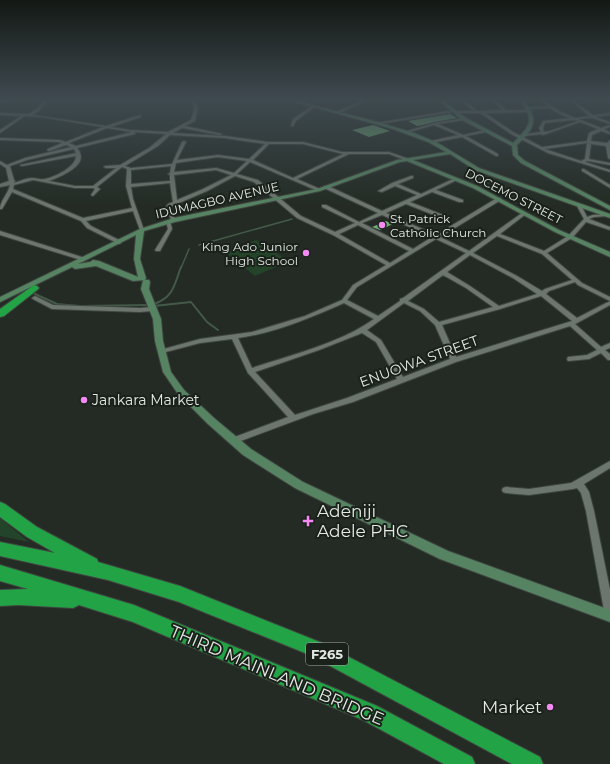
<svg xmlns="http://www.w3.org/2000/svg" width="610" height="764" viewBox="0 0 610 764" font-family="Montserrat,sans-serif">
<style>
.green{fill:#244429}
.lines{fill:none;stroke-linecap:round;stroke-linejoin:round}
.stream-far1{stroke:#445a48;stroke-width:1.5}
.stream{stroke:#445a48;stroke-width:2}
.building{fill:#6eaa75}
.street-casing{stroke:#404641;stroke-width:2}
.secondary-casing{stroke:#404641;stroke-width:2}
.highway-casing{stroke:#404641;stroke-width:2}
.street{fill:#6d766e;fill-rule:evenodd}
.secondary{fill:#568462;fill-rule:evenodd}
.highway{fill:#22a345;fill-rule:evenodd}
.poi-dot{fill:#f38af2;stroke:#1a211a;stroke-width:1.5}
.labels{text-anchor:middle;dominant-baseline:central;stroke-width:4;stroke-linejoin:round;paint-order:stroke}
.far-street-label{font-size:12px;fill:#e4e9e4;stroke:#1a211a}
.far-poi-label{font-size:12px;fill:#e4e9e4;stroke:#1a211a;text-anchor:start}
.shield{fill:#1a211a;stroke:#a7ada7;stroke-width:1}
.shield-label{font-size:13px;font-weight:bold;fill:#e4e9e4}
.street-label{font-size:14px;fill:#e4e9e4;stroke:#1a211a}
.poi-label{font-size:14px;fill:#e4e9e4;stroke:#1a211a;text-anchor:start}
.near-poi-label{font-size:17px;fill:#e4e9e4;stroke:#1a211a;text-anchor:start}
.near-street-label{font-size:17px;fill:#e4e9e4;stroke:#1a211a}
</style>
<rect width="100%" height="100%" fill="#232b24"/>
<path class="green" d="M256,240l4,2 29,19 -34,15 -30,-24z
M0,518l29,24 -29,-6z"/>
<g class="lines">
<path class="stream-far1" d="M199,245l93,-26
M181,268l8,-19"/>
<path class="stream" d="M35,294l22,10 22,2 71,-1
M154,304c20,-7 20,-19 27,-37
M154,306l37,-4 16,20 11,8"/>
</g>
<path class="building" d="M450,114l7,4 -40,8 -9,-5z
M373,125l17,6 -21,6 -17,-7z
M386,221l7,3 -13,6 -8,-3z"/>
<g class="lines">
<g class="street-casing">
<path id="street" d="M45,99h3l-8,11 -7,5 73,11 34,-11 1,2 -30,10 19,3 38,2 23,-12 3,-11 -2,-10h3l3,10 -3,12 -10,5 37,8 -2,1 -38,-7 -9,5 52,3 43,6h35l39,10h47l20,7 1,1 -2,1 -19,-7h-40l-52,25 23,10v2h-2l-68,-29 -13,12 21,6 43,36 34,16 20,-9 -33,-16v-2h4l33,17 19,-9 -54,-25v-2h4l54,25 35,-16 -22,-9 -13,6 -4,-1 14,-8 19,-7h2v2l-15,6 23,10 34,-16 4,1 -23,11 27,10v2h-4l-27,-10 -22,10 33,13v2h-4l-33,-13 -20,9 50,22 61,-37h4v2l-61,37 29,14 53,-38 4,1 -26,20 44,17 24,-15 16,-17 -7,-13v-1h4l6,12 6,-2 15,-1v2l-14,1 -5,2 21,8v3l-24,-8 -14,16 -25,15 35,30 28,14v4l-32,-16 -3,-3 -26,9 -3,3 31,24 33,-17v4l-35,19 26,23 9,-4v5l-5,2 5,4v6h-2l-7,-7 -12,6 -21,2 -1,-2 1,-2 19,-2 10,-5 -27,-24 -114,36 -103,40 -40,12 -75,28h-6l-1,-2 1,-2 56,-21 -40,-44 -16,-34 -32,4 -38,10 -2,-1 -1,-1 1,-1 40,-11 52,-7 53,-16 37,-16 11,-15 33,-20 -53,-30 -36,-17 -43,-36 -19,-6 -28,15 -35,15 -3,2 7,12 -2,1h-2l-7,-13 3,-4 5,-2 -3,-19 -39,4 2,12 11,31v1l-4,-1 -7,-19 -47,10 5,5 30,15v2l-2,1 -32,-16 -6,-7 -69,-29 -10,17h-2c0,-8 8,-15 10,-24l-10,2v-3l9,-3 -3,-13 -6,-4v-3l7,4 18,-7 46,-11 -5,-2 -17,6 -2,-1 1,-1 14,-6 -3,-1 -59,-2v-2l60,2 6,2 37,-15 -62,-10 -16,-1 -25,17v-3l21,-14 -21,-1v-2l29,1 9,-6zM107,128l25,4 -56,14 -7,-3zM135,132l31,2 -17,14 -29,17 -15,1 -1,1 2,1h10l-23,18h-18l-26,-5c10,-4 37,-14 31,-28 0,-2 -2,-3 -3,-5l58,-14zM170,135l55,3 40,6 -16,15 -31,-4 -41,5 9,-18 -2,-1 -2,1 -10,22 -41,4 -6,-2 33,-20zM269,144h34l40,10 -50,24 -40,-18zM74,149l2,4 -56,12 2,1 54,-10c0,11 -21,21 -31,23 -4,1 -8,-1 -13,-1 -6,0 -12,3 -18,5l1,-2 -1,-1 -4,-14 17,-6zM218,157l29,4 -13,12 -18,-5 -42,4 2,-9zM171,166l-1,7 -2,1 2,1v6l-39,3v-14zM122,167l5,2 -1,17 6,22 -49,10 -70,-29 1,-4 19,-5 42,8h18l2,1 -4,6 2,1 7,-7 -3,-2zM216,170l15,5 -28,14 -26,11 -3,-25zM382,215l50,22 -19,12 -51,-26zM358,225l51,26 -19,12 -51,-29zM497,236l45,18 30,26 -27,9 -3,2 -25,-15 -44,-23zM436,239l30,14 -63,45 -3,1v2l-22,15 -31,-16 10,-13zM470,255l43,23 24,16 -38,12 -29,-20 -23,-14zM443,275l23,13 27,19 -54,15 -15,-13 -16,-8zM541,296l31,25 -116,36 -14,-32 58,-16zM344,303l30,16c-33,24 -83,36 -122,49l-14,-30c36,-5 72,-20 106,-35zM404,303l16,8 15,14 15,34 -47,18 -22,-37 -14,-10zM362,333l14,9 21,37 -50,19 -52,17 -40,-43 64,-22z
M367,99h4l-32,14 -3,-1z
M460,99h3l14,12 25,-1 -11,-11h2l13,11h26l-1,2 -46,1 28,19 29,15 45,-6 2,-8 9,-4 -18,-7 -37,13 -2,-1 -16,2v-2h1l15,-2 -2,-4 4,-7 27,-3 -11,-4 -9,-6 -22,1 1,-2 19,-1 -9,-7h2l20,13 14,6 14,-2 -20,-17h2l22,16 17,-2v2l-14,2 14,5v2l-18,-6 -13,1 22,9 9,-3v2l-6,2 6,3v2l-9,-3 -9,4 -1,6 16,2 3,-3v19l-2,-1 -2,-12 -15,-2 -2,15 21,4v2l-22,-4 -3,1 25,8v2l-62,-19 -37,-19 -31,-21h-24l-2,-1 -75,12 -2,-1 77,-13 2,1h18zM574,120l4,1 -28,10 -6,1 -1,-4 2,-5zM587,143l-2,16 -4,2 -36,-12z
M600,99h4l6,2v2z
M313,105l3,1 -20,15 -3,5h-2l2,-7z
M464,118l1,2 -27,4 25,11 23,-5v2l-20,4 32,18v2h-2l-34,-19 -31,6v-2l27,-6 -24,-10 -28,8 -2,-1 30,-9z
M582,169h2l26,16v3l-28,-17z
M166,221h4l2,8 -12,22h-4l-1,-1 13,-21z
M0,231l85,27 1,1 -1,1h-4l-81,-25z
M35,296l18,9 87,3 12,-1 3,2 -3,2 -12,1 -88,-3 -19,-10 -1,-1z
M610,461v7l-26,16 5,8 5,19 16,79v31l-4,-1 -1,-4 -19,-105 -5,-18 -4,-5 -4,1 -44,6 -23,-2 -3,-1 -1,-2 1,-2 3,-1 23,2 42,-6z"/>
</g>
<g class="secondary-casing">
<path id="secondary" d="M33,99l-2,1 -31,2v-2z
M284,99h5l89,23 36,11 24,10 41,25 131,46v4l-135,-48 -25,-16 -37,6 64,26 82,44 51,22v5l-55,-25 -82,-44 -66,-27 -7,1 -80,29 -145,31 -31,9 -4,28 6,19 -1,2 -12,1 -37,-15 -21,3 -3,-2 -72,35v-5l140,-68 34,-11 143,-29 80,-29 49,-8 -18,-10 -35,-13zM136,235l-2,24 4,18 -39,-16 -6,-1 -3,2 -12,2z
M437,99h4l25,19 47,25c18,-18 22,-23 6,-44h4c17,22 12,28 -6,46l1,10 7,6 85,45v4l-89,-47 -8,-8 -1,-9 -50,-26z
M143,280h6l1,2 -1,7 12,30 2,22 8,31 13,18 30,28 37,31 52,33 145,69 162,59v12l-170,-63 -145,-71 -52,-33 -35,-31 -30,-30 -15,-22 -8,-31 -2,-22 -12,-30z"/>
</g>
<g class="highway-casing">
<path id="highway" d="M34,285l3,1 2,2 -2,2 -33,26 -4,1v-8z
M0,502l5,2 32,23 60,32 1,3 82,24 142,57 218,114 3,7h-31l-202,-109 -131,-53 -71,-22 -108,-24v-14l55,11 -28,-16 -27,-20z
M0,565l134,40 243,101 95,51 3,7h-31l-81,-44 -230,-98 -54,-17 -6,3 -55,-3 -18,1v-16l28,-1 -28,-8z"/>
</g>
<use href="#street" class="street"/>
<use href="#secondary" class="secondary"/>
<use href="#highway" class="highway"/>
</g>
<linearGradient id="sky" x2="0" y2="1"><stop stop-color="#131814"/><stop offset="0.48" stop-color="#3f4a50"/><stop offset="1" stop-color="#3f4a50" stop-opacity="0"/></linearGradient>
<rect width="610" height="206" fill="url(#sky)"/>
<g class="poi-dot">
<circle cx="382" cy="225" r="4"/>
<circle cx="306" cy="253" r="4"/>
<circle cx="84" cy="400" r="4"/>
<path d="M306 515h4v4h4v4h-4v4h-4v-4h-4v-4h4z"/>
<circle cx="550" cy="707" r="4"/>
</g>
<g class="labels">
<g class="far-street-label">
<text transform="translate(514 196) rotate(27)">DOCEMO STREET</text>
<text transform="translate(217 200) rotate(-13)">IDUMAGBO AVENUE</text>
</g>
<g class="far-poi-label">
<text x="390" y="218">St. Patrick<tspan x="390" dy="14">Catholic Church</tspan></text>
<text x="298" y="246" text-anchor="end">King Ado Junior<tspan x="298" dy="14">High School</tspan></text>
</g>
<rect class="shield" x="306" y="643" width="42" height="22" rx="3"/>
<g class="shield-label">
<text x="327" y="654">F265</text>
</g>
<g class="street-label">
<text transform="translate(419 361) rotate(-20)">ENUOWA STREET</text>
</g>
<g class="poi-label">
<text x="92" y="400">Jankara Market</text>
</g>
<g class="near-poi-label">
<text x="317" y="511">Adeniji<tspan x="317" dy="20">Adele PHC</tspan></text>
<text x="542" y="707" text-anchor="end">Market</text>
</g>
<g class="near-street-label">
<text transform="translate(277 675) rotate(23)">THIRD MAINLAND BRIDGE</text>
</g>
</g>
</svg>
